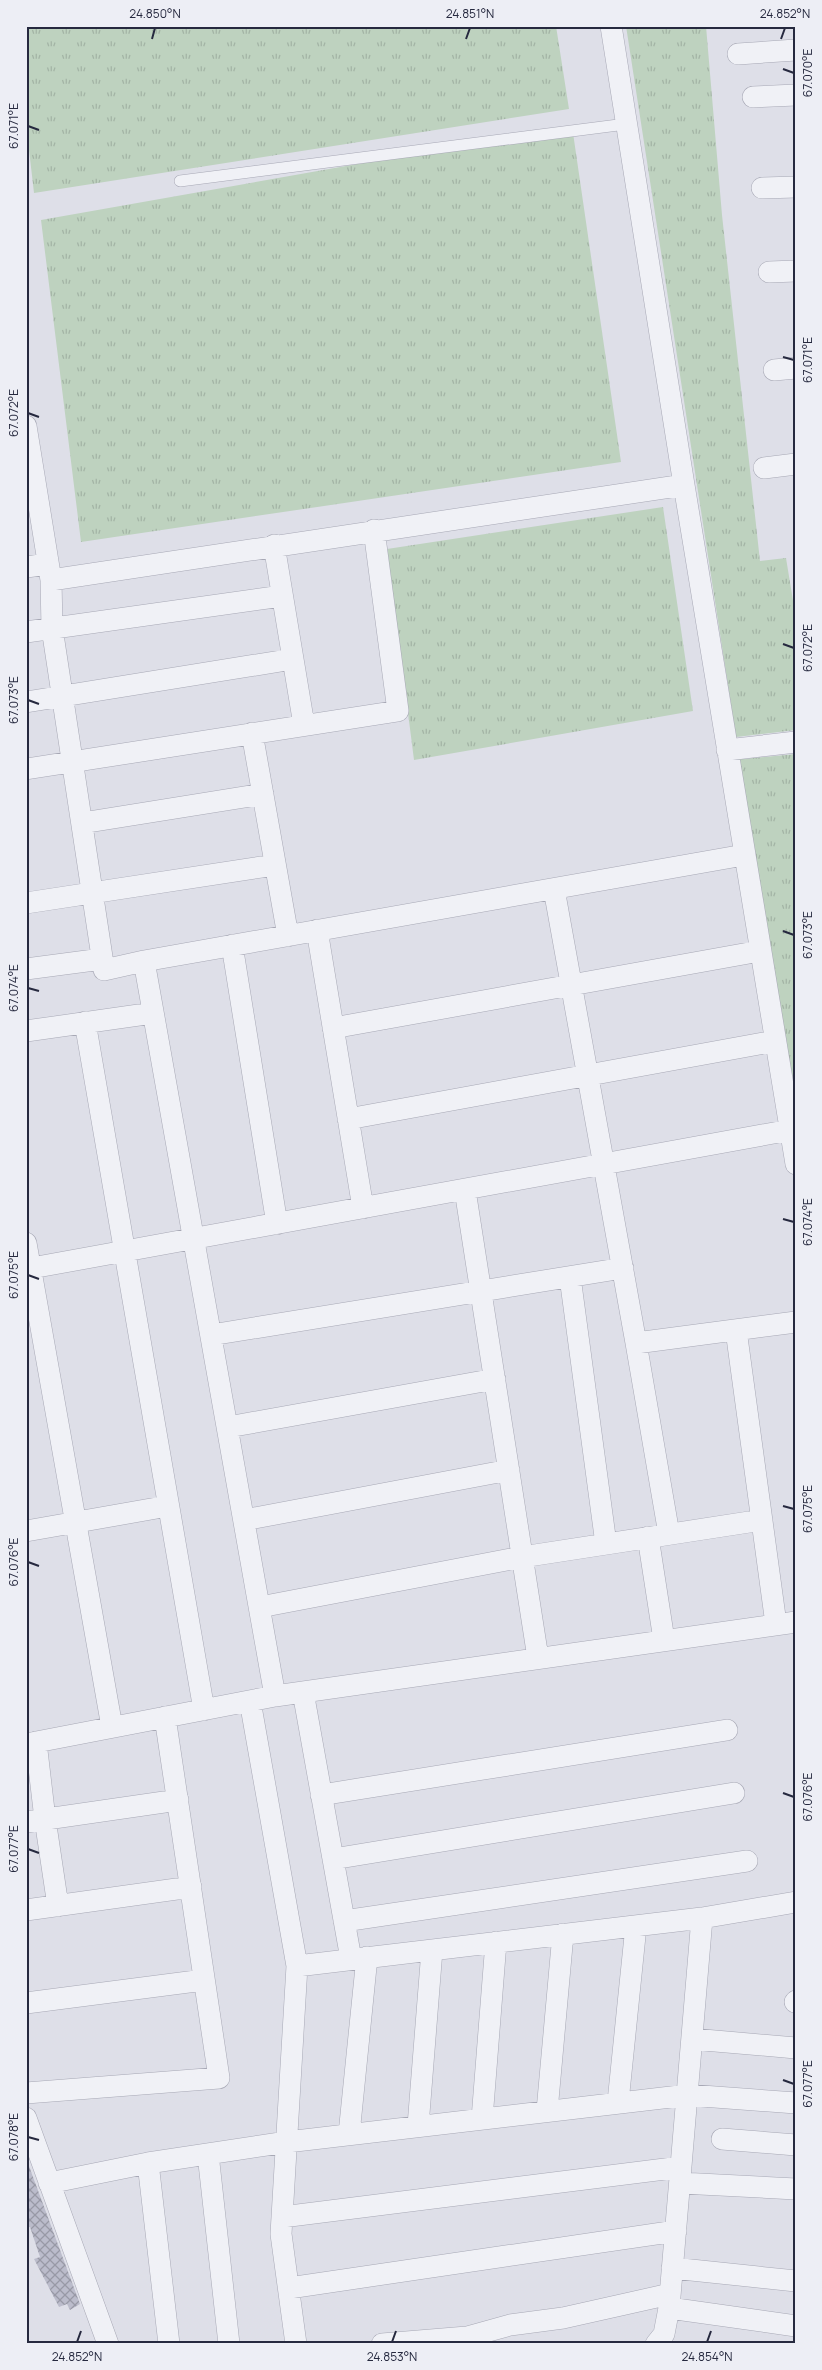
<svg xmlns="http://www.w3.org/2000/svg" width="822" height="2370" viewBox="0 0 822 2370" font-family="Manrope,sans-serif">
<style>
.grass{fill:url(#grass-tufts)}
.building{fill:url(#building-cross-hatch)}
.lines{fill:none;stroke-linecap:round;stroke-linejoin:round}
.service-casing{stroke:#a7a8b5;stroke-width:12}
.minor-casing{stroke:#a7a8b5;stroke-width:22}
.service{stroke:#f0f1f6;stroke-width:11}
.minor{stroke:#f0f1f6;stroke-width:21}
.ticks{fill:none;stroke:#26293f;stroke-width:2}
.neatline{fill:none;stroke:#26293f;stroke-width:2}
.ticks-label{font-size:12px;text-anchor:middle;fill:#26293f}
</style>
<defs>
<pattern id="grass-tufts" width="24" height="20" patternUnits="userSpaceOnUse" patternTransform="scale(1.25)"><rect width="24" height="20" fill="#bed2bf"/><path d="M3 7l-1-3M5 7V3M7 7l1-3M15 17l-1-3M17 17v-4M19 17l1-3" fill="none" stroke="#a3b4a5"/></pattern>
<pattern id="building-cross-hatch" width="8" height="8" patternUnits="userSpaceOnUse" patternTransform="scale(1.25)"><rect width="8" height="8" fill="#bbbccb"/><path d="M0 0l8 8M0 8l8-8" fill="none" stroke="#9899a6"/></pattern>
</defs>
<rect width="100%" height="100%" fill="#dedfe8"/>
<path class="grass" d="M26,26h530l13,83 -535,84 -8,-69z
M626,26h80l16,189 38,346 26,-3 10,61v111l-60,7z
M572,126l49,336 -540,80 -40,-322z
M663,507l30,204 -279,49 -27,-211z
M796,754v341l-64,-335z"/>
<path class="building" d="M26,2158l54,146 -10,6 -3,-6 -8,3 -25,-48 6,-2 -10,-30 -4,1z"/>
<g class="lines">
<g class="service-casing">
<path id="service" d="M180,181l446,-57"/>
</g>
<g class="minor-casing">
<path id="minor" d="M611,26l73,459 112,679
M738,54l58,-4
M753,97l43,-2
M762,188l34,-1
M769,272l27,-1
M774,370l22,-2
M26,426l25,154 1,48 52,342 40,-9 600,-106
M764,468l32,-4
M274,545l30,180
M26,567l22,-3
M51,580l633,-95
M26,632l256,-36
M26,702l267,-43
M252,733l36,203
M727,750l69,-8
M26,769l372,-58 -24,-181
M82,823l181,-29
M554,889l82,454 160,-21
M26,903l249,-38
M317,930l46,278
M232,945l45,279
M144,961l131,735
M26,969l76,-10
M85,1022l119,688
M333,1028l427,-77
M26,1031l127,-18
M348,1119l427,-78
M465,1190l73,468
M26,1243l86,484
M26,1269l764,-139
M570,1277l36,267
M736,1330l40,294
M211,1335l412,-67
M636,1343l33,191
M228,1427l267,-48
M244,1520l265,-50
M26,1531l142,-25
M648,1537l16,103
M260,1607l262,-50 240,-37
M303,1692l48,267
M250,1701l47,265 -16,268 15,110
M36,1742l9,77 13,87
M26,1744l249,-48 521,-74
M321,1795l406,-65
M26,1822l152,-22
M333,1859l401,-66
M26,1910l165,-23
M344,1921l403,-60
M297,1966l405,-48 94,-16
M795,2002l1,-1
M26,2003l178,-23
M692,2039l104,9
M26,2093l193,-15 -54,-361
M618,2102l18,-176
M547,2111l16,-177
M26,2118l82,226
M482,2119l14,-177
M418,2126l14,-176
M349,2134l18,-177
M722,2139l74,6
M208,2154l21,190
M148,2163l21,181
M49,2183l99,-20 139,-21 401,-47 108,8
M680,2183l116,6
M282,2217l399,-50
M672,2268l124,13
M289,2288l387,-57
M669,2308l127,18
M382,2344l85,-7 43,-12 53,-7 107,-24
M656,2344l8,-10 5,-26 33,-390"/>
</g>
<use href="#service" class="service"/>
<use href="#minor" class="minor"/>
</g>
<path class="ticks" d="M152,39l3,-11M466,39l4,-11M781,39l4,-11M783,69l11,4M28,126l11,4M783,357l11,3M28,413l11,4M783,644l11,4M28,700l11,4M783,931l11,4M28,988l11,3M783,1219l11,3M28,1275l11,4M783,1506l11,3M28,1562l11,4M783,1793l11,4M28,1849l11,4M783,2080l11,4M28,2137l11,3M77,2342l4,-11M392,2342l4,-11M707,2342l4,-11"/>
<rect width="822" height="2370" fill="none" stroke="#edeef5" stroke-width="55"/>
<rect x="28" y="28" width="766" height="2314" class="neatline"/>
<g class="ticks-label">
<text x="155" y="18">24.850°N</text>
<text x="470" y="18">24.851°N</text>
<text x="785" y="18">24.852°N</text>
<text transform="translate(808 73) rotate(-90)" y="4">67.070°E</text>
<text transform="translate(14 126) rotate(-90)" y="4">67.071°E</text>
<text transform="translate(808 360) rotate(-90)" y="4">67.071°E</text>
<text transform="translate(14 413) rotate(-90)" y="4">67.072°E</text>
<text transform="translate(808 648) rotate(-90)" y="4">67.072°E</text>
<text transform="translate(14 700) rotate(-90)" y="4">67.073°E</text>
<text transform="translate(808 935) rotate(-90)" y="4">67.073°E</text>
<text transform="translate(14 988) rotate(-90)" y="4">67.074°E</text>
<text transform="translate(808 1222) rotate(-90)" y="4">67.074°E</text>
<text transform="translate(14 1275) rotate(-90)" y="4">67.075°E</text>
<text transform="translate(808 1509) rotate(-90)" y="4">67.075°E</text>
<text transform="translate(14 1562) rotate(-90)" y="4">67.076°E</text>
<text transform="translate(808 1797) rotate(-90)" y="4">67.076°E</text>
<text transform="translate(14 1849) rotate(-90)" y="4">67.077°E</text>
<text transform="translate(808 2084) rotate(-90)" y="4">67.077°E</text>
<text transform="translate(14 2137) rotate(-90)" y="4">67.078°E</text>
<text x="77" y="2361">24.852°N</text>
<text x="392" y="2361">24.853°N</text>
<text x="707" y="2361">24.854°N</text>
</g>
</svg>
